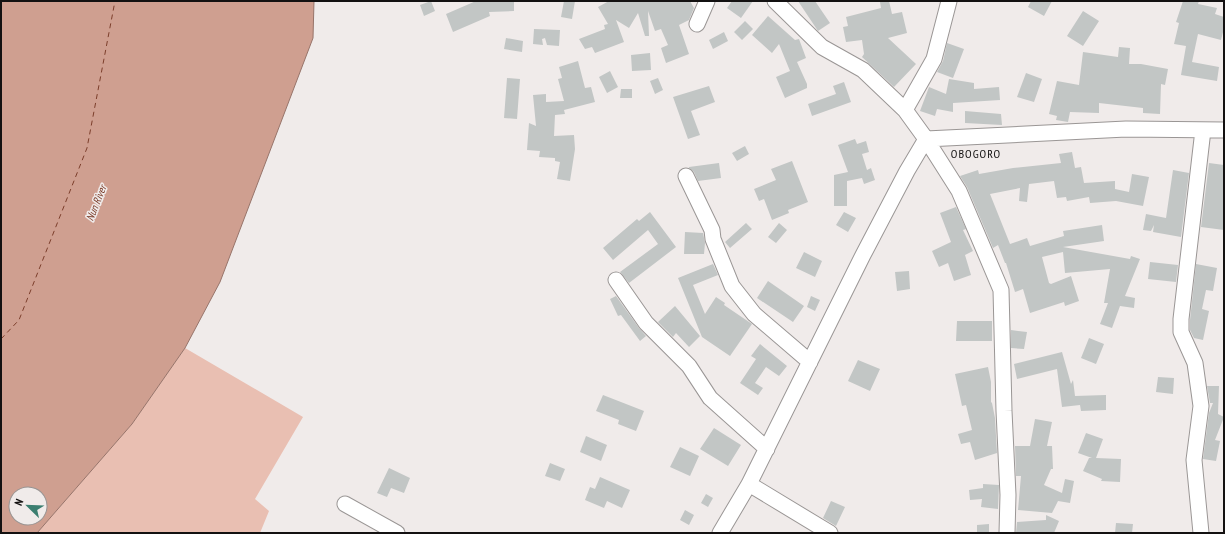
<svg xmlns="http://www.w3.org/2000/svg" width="1225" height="534" viewBox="0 0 1225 534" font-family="'PT Sans Narrow',sans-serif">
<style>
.green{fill:#e9bfb2}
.water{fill:#cf9f90;stroke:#97746a;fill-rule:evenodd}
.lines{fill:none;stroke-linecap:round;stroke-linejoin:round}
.ferry{stroke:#7c3e2b;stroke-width:1;stroke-dasharray:5 4;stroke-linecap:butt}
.building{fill:#c2c6c5}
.minor-casing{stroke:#9a9695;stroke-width:17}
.minor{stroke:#fff;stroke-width:15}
.labels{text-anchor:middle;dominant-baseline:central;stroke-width:3;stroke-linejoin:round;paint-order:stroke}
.water-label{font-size:11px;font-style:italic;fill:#7c3e2b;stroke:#f0ebea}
.quarter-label{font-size:12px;letter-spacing:1px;fill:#131111;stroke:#f0ebea}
</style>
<rect width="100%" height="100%" fill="#f0ebea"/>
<path class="green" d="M185,348l118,69 -48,82 14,12 -9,22h-223l95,-109z"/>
<path class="water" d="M1,1h313l-1,37 -93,244 -35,66 -53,76 -95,109h-36zM16,494h24v24h-24z"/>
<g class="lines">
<path class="ferry" d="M1,339l18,-19 68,-172 28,-147"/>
</g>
<path class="building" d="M431,1l4,10 -11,5 -4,-11z
M476,1h38v10l-25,1 1,4 -37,16 -7,-18z
M564,1h11l-3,18 -11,-2z
M609,1h81l4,7 -5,12 -10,5 10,29 -23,9 -5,-15 7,-3 -7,-16 -6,2 -7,-20 1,25h-4l-7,-23 -9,15 -13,-8 8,22 -29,11 -3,-6 -7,2 -6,-10 26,-10 -1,-4 4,-1 -10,-17z
M732,1h21l-12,17 -14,-10z
M798,1h17l15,22 -12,8z
M889,1l3,13 10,-2 5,21 -19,5 28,26 -22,23 -32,-30 2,-3 -2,-14 -16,2 -3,-15 5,-1 -2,-9 35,-9 -1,-6z
M1031,1h21l-8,15 -16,-9z
M1183,1h16l-1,3 19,4 -2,6 9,3v11l-3,12 -23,-6 -6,28 27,5 -2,14 -36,-6 5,-29 -12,-2 5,-21 -3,-1z
M1083,11l16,10 -16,25 -16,-10z
M768,16l27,24 4,-1 7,19 -9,4 10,22v4l-22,10 -9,-21 14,-6 -11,-27 -7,9 -20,-18z
M745,21l8,8 -11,11 -8,-8z
M534,29l26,1 -1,16 -12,-1 -2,-7 -3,1 1,6 -10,-1z
M724,32l4,9 -15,8 -4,-9z
M506,38l17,3 -1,11 -18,-3z
M947,43l17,6 -11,29 -16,-6 6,-11z
M1119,47l11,1 -1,16h12l27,5 -3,16 -4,-1 -1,30 -17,-1v-5l-44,-5v10l-29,-1 -2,10 -12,-2 1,-4 -8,-2 8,-33 22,4 4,-33 35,5z
M650,53l1,17 -19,1 -1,-16z
M578,61l7,27 6,-1 4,15 -31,8 1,4 -10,1 -1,21 20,-1 1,14 -5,32 -13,-2 3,-17 -5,-1v-3l-16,-1 1,-6 -13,-1 2,-27 7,3 -3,-31 13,-1v8l18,-1 -6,-22 4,-1 -3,-11z
M610,71l8,16 -11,6 -8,-16z
M1026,73l16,6 -8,23 -17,-5z
M507,78l13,1 -3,40 -13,-1z
M658,78l5,12 -8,4 -5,-13z
M949,79l25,4v6l25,-2 1,13 -47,3v9l-16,-3 -2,7 -15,-5 9,-24 17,7z
M844,82l7,20 -39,14 -4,-12 28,-10 -3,-8z
M709,86l6,16 -24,9 9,24 -12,4 -15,-42z
M621,89h11v9h-12z
M965,111l36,3 1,11 -37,-2z
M855,139l2,5 9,-3 3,11 -7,2 5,16 4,-2 4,12 -11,4 -2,-6 -15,3v25h-13v-31l14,-3 -10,-27z
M745,146l4,8 -12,7 -5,-8z
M1072,152l3,16 6,-1 3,16 31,-2v8l14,3 3,-18 17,3 -6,29 -27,-5 -26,2 -1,-6 -22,4 -1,-4 -9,1 -3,-17 -25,3 -2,18 -8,-1 1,-13 -30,6 20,50 17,-6 3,8 34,-10 -1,-5 39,-6 2,16 -41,6 67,12 1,-3 9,3 -15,37 10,2 -1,10 -14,-2 -8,22 -12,-4 8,-21h-4l6,-34 -45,4 -2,-21 -21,5 7,26 2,1 20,-8 8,25 -14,5 -1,-4 -34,11 -7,-24 -8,3 -9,-29h-1l-7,-18 -5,3 -26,-61 -7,-11 18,-6 1,4 34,-6 48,-5 -2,-9z
M792,161l16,41 -20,8 1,3 -17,7 -8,-21 -5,2 -5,-12 22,-9 -5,-11z
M719,163l2,15 -23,3 -4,-9 -5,-4v-1z
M1209,163l15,2v65l-23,-3z
M1173,170l16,3 -8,64 -28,-5 1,-7 -3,6 -8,-1 3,-16 20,4z
M956,207l10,22 -3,1 10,21 -8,4 6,20 -17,6 -6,-18 -9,4 -7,-16 19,-9 -11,-29z
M650,212l26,35 -47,36 -9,-11 38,-28 -10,-14 -35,30 -10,-12 34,-29 2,2z
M844,212l12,6 -8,14 -12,-7z
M746,223l6,6 -22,19 -5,-6z
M779,223l8,7 -11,13 -8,-6z
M685,232l18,1 2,10 -1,11h-20z
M804,252l18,9 -7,16 -19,-9z
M1150,262l28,3 -2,17 -28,-3z
M713,264l5,11 -25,10 12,29 11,-17 9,6 -1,2 28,19 -22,32 -28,-19 -24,-59z
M1196,264l21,4 -4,23 -7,-1 -4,19 7,2 -6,29 -9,-2 -4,-8v-10z
M909,271l1,18 -13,2 -2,-19z
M768,281l36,25 -11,16 -36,-24z
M616,296l23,32 7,8 -6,5 -19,-26 -3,1 -8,-17z
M811,296l9,4 -5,11 -8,-4z
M675,306l25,30 -11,11 -13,-14 -3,4 -15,-15z
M957,321h35v20h-36z
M1011,330l16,2 -3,17 -13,-1z
M1089,338l15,6 -8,20 -15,-6z
M760,344l27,22 -8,10 -13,-9 -11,16 8,5 -5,7 -18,-12 16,-24 -5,-3z
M1062,352l9,32 2,-4 2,16 31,-1v15l-25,1 -1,-6 -18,2 -5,-38 -40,10 -3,-15z
M858,360l22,9 -10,22 -22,-10z
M988,367l3,15v20l1,1 3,15 2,35 -22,7 -5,-18 -9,2 -3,-10 14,-4 -6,-25 -4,1 -7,-32z
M1158,377l16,1 -1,16 -17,-2z
M1207,386h12l-1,28 6,3 -9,23 5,1 -4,20 -13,-2 6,-46 4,-10h-3z
M603,395l41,16 -8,20 -18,-7 1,-4 -23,-9z
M1035,419l17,3 -5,24h5l1,23h-2l-7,16 18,8 3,-14 9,2 -4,22 -12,-2 -6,12 -34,-3 3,-34h-5l-1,-30h15z
M714,428l27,17 -13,21 -28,-17z
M1086,433l17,6 -7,19 25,1 -1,23 -19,-1 1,-2 -19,-8 6,-13h3l-14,-5z
M586,436l21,9 -6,16 -21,-9z
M680,447l19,9 -9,20 -20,-9z
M550,463l15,6 -5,12 -15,-5z
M389,468l21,10 -6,15 -13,-5 -4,9 -10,-4z
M600,477l30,13 -8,18 -15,-7 -3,7 -19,-8 5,-13 5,2z
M983,484l16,1 -1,24 -17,-2 1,-8 -12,1 -1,-10 14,-2z
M706,494l7,4 -5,9 -7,-4z
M831,501l14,6 -9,19 -13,-8z
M685,510l9,5 -5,10 -9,-5z
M1046,515l13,6 -5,12h-38l1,-11 29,-2z
M1116,523l17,1 -1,9h-17z
M989,524v9h-12v-8z"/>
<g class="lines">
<g class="minor-casing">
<path id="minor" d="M775,1l47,46 41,23 42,40 21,29 33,52 42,99 3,121 4,84 -1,38
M697,24l10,-23
M905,110l29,-51 15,-58
M686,176l26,54 1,9 19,47 22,28 56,48
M616,280l30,43 43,43 21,32 57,51
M749,484l81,49
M345,504l52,29
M720,533l29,-49 114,-229 44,-84 19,-32 200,-10 98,1
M1201,533l-7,-73 7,-54 -6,-43 -14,-31v-13l22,-189"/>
</g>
<use href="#minor" class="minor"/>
</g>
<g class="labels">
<g class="water-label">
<text transform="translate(96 203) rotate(-68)">Nun River</text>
</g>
<g class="quarter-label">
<text x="976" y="153">OBOGORO</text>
</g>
</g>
<rect width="1225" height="534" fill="none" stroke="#131111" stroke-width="4"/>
<g transform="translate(28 506) rotate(293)"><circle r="19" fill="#f0ebea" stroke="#989493"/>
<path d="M0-3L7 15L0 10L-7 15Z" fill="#3b7e70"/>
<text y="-6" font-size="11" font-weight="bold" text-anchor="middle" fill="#131111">N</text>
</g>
</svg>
